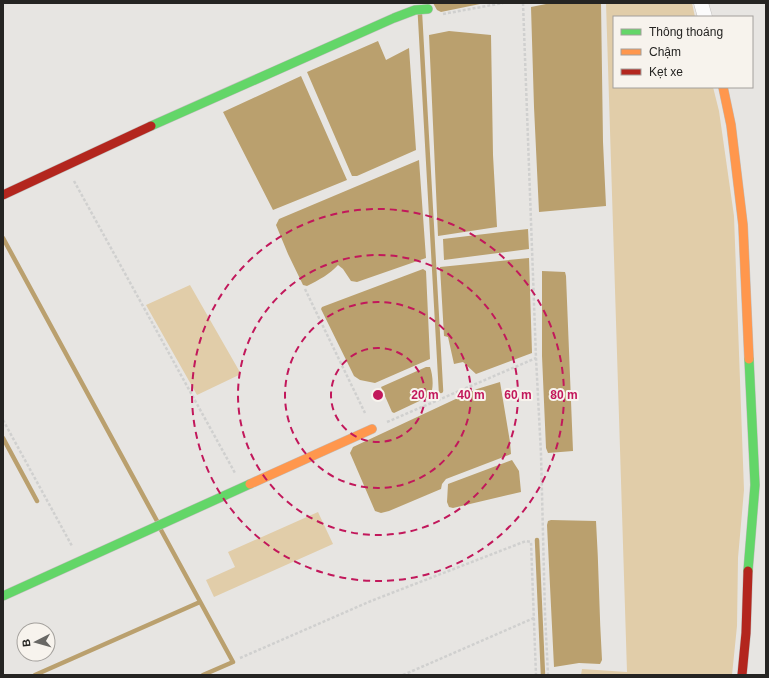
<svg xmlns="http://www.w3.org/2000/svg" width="769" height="678" viewBox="0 0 769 678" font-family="Arial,sans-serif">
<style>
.green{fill:#e1cda9}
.water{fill:#baa06e}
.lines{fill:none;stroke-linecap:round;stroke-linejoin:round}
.stream{stroke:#baa06e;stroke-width:4.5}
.street-casing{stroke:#c0bebc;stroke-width:15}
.fast-casing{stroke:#c0bebc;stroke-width:10}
.slow-casing{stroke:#c0bebc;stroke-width:10}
.jam-casing{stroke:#c0bebc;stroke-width:10}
.path{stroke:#d0d0cf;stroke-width:2.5;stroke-dasharray:3 2;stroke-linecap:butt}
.street{stroke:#fbfbfb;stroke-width:14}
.fast{stroke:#63d668;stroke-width:9}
.slow{stroke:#ff974d;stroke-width:9}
.jam{stroke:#b3261e;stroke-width:9}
.ring{fill:none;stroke:#c2185b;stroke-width:2;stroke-dasharray:7 5}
.centre{fill:#c2185b;stroke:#f7f3ed;stroke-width:2}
.ring-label{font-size:12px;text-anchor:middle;font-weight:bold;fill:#c2185b;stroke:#f7f3ed;stroke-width:4;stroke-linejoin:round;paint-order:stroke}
</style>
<rect width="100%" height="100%" fill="#e7e5e2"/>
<path class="green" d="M606,3h86l3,14h-81v70h99l6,24 15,105 10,274 -6,68 -1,68 -5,49h-151l1,-6 45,3z
M190,285l51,89 -44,21 -51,-90z
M318,512l15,32 -119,53 -8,-17 29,-13 -7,-15z"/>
<path class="water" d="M433,3h52l-44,9 -4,-2z
M551,3h50l2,139 3,64 -67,6 -5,-105 -3,-100z
M449,31l42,4 2,120 4,72 -59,9 -9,-201z
M378,41l8,19 23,-12 7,102 -59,26h-5l-45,-104z
M301,76l46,104 -74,30 -50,-98z
M419,160l7,98 -69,24 -6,-1 -8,-12 -5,-4c-8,9 -19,15 -31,21l-4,-1 -15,-31 -12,-29 3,-6z
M528,229l1,20 -85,11 -1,-21z
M529,258l3,95 -56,21 -13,-12 -9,2 -6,-27 -4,-1 -4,-69z
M423,269l3,2 4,88 -55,24 -15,-3 -6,-4 -33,-67 1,-2z
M542,271l23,1 1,4 7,175 -25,2 -2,-5 -4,-92z
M426,367h4c3,8 4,22 0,29l-36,17 -2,-1 -11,-25z
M500,382l10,60 1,12 -65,25 -4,5 -1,5 -52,22 -8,2 -6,-2 -25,-58 3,-6 124,-58z
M512,460l7,11 2,21 -68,16 -4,-1 -2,-5 1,-18z
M551,520l45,1c3,46 3,93 6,139l-2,4 -21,-1 -25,4 -7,-142 1,-4z"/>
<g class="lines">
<path class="stream" d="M420,15l21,376
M3,238l154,283
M3,438l34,63
M161,530l72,132 -30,13
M537,540l6,135
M35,675l165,-73"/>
<g class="street-casing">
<path id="street" d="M701,3l4,14"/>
</g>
<g class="fast-casing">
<path id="fast" d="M151,126l243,-108 21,-8 13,-1
M748,571l7,-86 -6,-126
M3,596l247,-112"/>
</g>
<g class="slow-casing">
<path id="slow" d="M723,87l8,38 12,100 6,134
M250,484l122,-55"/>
</g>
<g class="jam-casing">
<path id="jam" d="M3,195l148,-69
M742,675l4,-42 2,-62"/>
</g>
<path class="path" d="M523,3l13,355 5,96 4,160 3,61
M443,14l60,-11
M74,181l161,292
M305,289l60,124
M3,420l69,126
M387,422l149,-64
M240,658l131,-57 155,-60 5,1 5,133
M403,675l131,-57"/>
<use href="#street" class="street"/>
<use href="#fast" class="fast"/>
<use href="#slow" class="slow"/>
<use href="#jam" class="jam"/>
</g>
<g class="ring">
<circle cx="378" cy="395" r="47"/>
<circle cx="378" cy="395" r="93"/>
<circle cx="378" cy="395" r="140"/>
<circle cx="378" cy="395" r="186"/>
</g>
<circle cx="378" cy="395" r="6" class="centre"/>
<g class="ring-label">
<text x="425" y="399">20 m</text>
<text x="471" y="399">40 m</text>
<text x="518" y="399">60 m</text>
<text x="564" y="399">80 m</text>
</g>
<rect width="769" height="678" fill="none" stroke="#252422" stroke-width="8"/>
<rect x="613" y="16" width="140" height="72" fill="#f7f3ed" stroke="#a3a09c"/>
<rect x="621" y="29" width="20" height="6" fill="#63d668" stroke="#a3a09c"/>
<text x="649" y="36" font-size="12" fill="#252422">Thông thoáng</text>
<rect x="621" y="49" width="20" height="6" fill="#ff974d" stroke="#a3a09c"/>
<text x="649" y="56" font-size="12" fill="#252422">Chậm</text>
<rect x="621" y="69" width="20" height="6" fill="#b3261e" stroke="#a3a09c"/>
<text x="649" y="76" font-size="12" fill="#252422">Kẹt xe</text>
<g transform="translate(36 642) rotate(264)"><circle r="19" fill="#f7f3ed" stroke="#a3a09c"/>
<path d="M0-3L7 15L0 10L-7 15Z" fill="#696865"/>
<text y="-6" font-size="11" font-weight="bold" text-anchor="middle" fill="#252422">B</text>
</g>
</svg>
